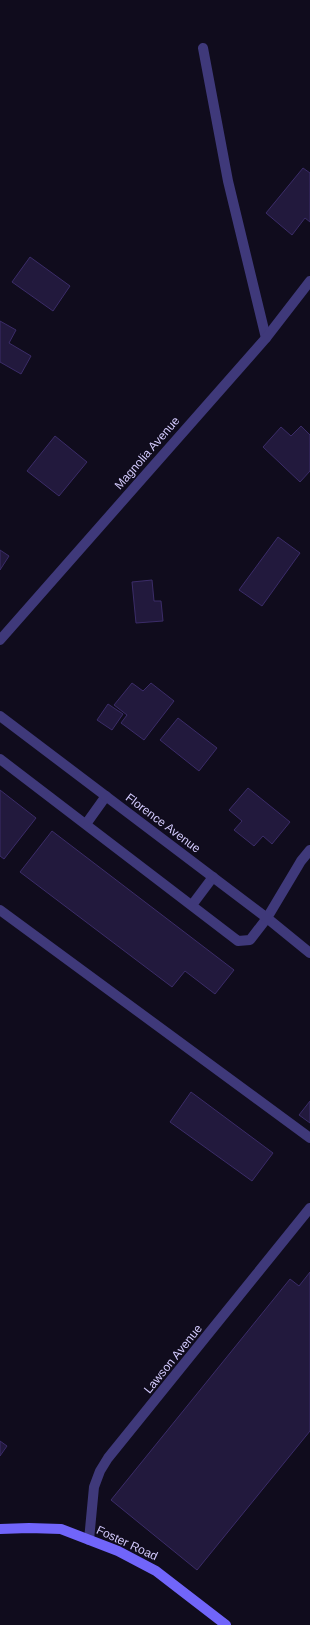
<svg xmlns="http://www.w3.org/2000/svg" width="310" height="1625" viewBox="0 0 310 1625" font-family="Helvetica,sans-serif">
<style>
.building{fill:#22193d;stroke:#3b2c68}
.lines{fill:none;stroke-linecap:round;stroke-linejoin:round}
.lane{stroke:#3f397a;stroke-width:10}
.street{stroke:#3f397a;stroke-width:10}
.secondary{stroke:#7165fa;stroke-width:10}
.labels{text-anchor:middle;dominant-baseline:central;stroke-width:3;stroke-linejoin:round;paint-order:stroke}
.street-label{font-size:12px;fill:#d3cafd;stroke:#100c1d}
</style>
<rect width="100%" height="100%" fill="#100c1d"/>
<path class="building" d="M303,168l7,5v49l-5,-4 -13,17 -26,-22z
M30,257l40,29 -17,25 -41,-29z
M0,321l16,9 -7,13 22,13 -10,18 -21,-12z
M301,426l9,9v36l-10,11 -37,-35 18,-20 10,9z
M55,436l32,26 -28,34 -32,-25z
M278,537l22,16 -38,53 -23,-16z
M0,550l9,6 -9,14z
M152,580l2,21h7l2,20 -27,2 -4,-41z
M132,683l11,8 8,-8 23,18 -30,39 -23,-17 6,-8 -13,-10z
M108,704l15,10 -11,16 -15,-10z
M178,718l39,30 -18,23 -39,-31z
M248,788l42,34 -18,22 -9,-8 -9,10 -20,-16 8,-9 -13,-11z
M0,790l36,28 -32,41 -4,-3z
M52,831l182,139 -19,24 -30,-23 -13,16 -152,-115z
M191,1092l82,61 -21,28 -82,-59z
M310,1101v22l-11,-8z
M310,1272v159l-113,139 -86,-70 179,-221 9,7z
M0,1441l7,5 -7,10z"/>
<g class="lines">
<path class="lane" d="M203,48l25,133 38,157
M0,759l238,182 12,-1 17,-22
M86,824l20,-28
M192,905l21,-28
M0,910l310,228"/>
<path class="street" d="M0,640l266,-302 44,-57
M0,716l267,202 43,35
M267,918l34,-57 9,-11
M89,1540l5,-53 6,-16 8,-13 202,-250"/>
<path class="secondary" d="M0,1529l29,-1 32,1 57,22 38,20 70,54"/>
</g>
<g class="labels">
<g class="street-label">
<text transform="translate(147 453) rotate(-49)">Magnolia Avenue</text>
<text transform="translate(163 823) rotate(37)">Florence Avenue</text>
<text transform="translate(173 1359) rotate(-51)">Lawson Avenue</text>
<text transform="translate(127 1543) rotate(25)">Foster Road</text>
</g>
</g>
</svg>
